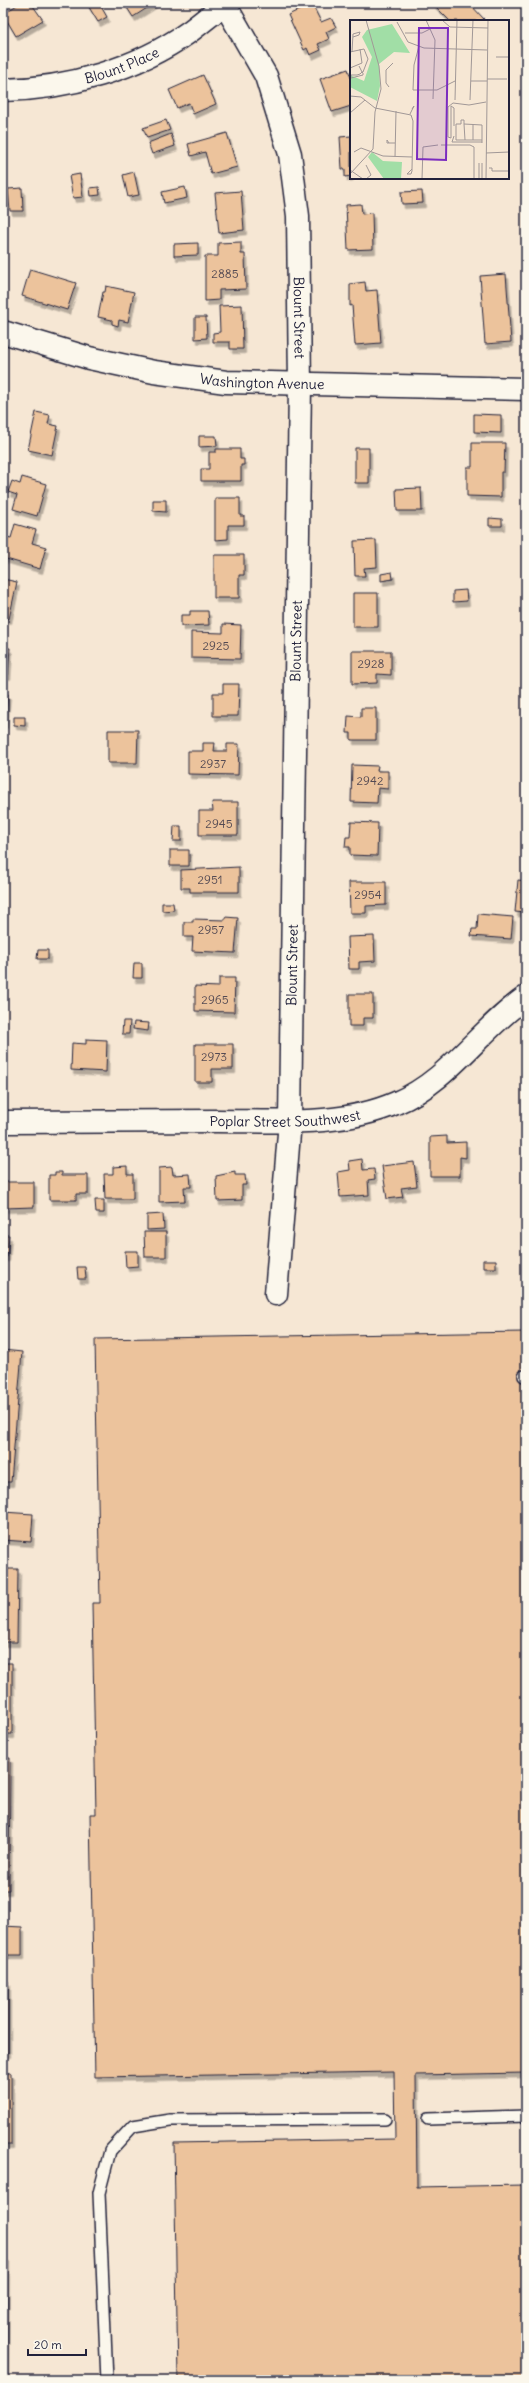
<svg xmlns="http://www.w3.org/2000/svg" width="529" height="2383" viewBox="0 0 529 2383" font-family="Delius,sans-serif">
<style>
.building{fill:#ecc39c;stroke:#22223b;filter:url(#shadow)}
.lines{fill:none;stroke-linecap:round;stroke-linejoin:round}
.lane-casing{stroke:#22223b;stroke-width:14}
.street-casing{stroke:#22223b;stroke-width:25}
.lane{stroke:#fbf7ec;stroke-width:11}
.street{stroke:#fbf7ec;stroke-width:22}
.labels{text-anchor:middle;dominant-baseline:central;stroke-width:3.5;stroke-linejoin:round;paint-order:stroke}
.number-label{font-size:12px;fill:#544a53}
.street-label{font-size:14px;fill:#22223b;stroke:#fbf7ec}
.inset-road{fill:none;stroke:#a19897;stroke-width:1}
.view{fill:#7b2cbf;fill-opacity:0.15;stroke:#7b2cbf;stroke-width:2}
.inset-edge{fill:none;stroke:#22223b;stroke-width:2}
</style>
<defs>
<filter id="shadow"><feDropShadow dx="2.5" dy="4.5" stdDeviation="0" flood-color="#0004"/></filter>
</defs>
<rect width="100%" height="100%" fill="#f6e7d4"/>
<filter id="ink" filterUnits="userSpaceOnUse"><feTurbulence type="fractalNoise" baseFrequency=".025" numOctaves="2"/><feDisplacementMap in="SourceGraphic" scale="8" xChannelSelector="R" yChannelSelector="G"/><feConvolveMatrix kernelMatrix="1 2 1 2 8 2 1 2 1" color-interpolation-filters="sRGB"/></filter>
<g filter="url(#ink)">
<path class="building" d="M20,3h11l12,17 -27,16 -13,-22z
M90,3h9l8,14 -9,5 -11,-18z
M124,3h31l-22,14z
M435,3h34l15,16 -3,2h-31l-17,-17z
M312,4l9,18 10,-4 5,9 -10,5 3,7 -11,5 3,6 -11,5 -3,-7 -3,2 -16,-35z
M348,69l3,9v28l-19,6 -12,-33z
M203,75l13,29 -23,10 -4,-11 -12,5 -8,-18z
M166,120l4,10 -23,8 -4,-10z
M227,133l10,34 -26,7 -6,-22 -14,4 -3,-12z
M171,134l4,12 -23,8 -4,-11z
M351,136v40l-6,1v-8h-3l-2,-32z
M134,172l5,23 -11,2 -5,-22z
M80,174l3,23 -10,1 -4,-22z
M99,187l1,8 -9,1 -1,-8z
M185,187l2,11 -23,5 -2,-11z
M22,188l1,23h-13l-2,-22z
M241,191l3,39 -25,3 -4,-40z
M422,191l1,12 -21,1 -1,-12z
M361,204l1,10 10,-1 1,36 -25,1 -2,-45z
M241,242v12h4l1,35 -27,1v10l-14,1v-45h13v-13z
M198,243v12l-24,1v-12z
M30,269l46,14 -9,27 -45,-14z
M506,274l5,68 -26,2 -5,-68z
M365,282l1,9 11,-1 4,53 -26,2 -3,-40 -2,1v-22z
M106,286l28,6 -6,30 -9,-2 -1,6 -6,-2v-4l-14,-3 5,-25h2z
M242,305l1,44h-13v-7h-17v-9l7,-1 -1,-26z
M195,317h11l1,21 -12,1z
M36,412l14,3 -2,9 10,2 -6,29 -24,-5z
M474,414l27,1v18l-27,-1z
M199,436h17l1,10 -18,1z
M472,443h33l-1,29h-3v25l-34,-1v-29h5z
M355,448h14v35h-14z
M216,449h24v10h4v6h-3v16h-40v-12h8v-17h7z
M22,477l24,7 -9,32 -24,-7 4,-14 -9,-3 4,-11 8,3z
M421,488l1,23h-25l-1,-22z
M215,498h25v18h4v9h-16v14l-13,1z
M153,500h13v12l-13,-1z
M489,518l13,1v7h-13z
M15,524l21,6 -4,13 14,4 -6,22 -37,-11v-22l8,2z
M376,540l1,27 -13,1 1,8h-10l-1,-35z
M214,555h30v20h-5v23h-25z
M392,572l1,7 -12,2v-7z
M3,579l14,3 -8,37 -6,-1z
M466,590l1,11 -14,1v-11z
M353,593h25v34h-25z
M190,611h18l1,14 -28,1v-11h9z
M223,624l18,1 -1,34 -49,-1v-26l32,1z
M3,648h7l-2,27 -5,-1z
M352,651h39v24l-14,-1v9l-25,1z
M223,684h16l-1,32h-25v-23h10z
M3,693l5,1 -3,30 -2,-1z
M361,708h15v32h-25v-7h-4l1,-17 13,1z
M14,717h11v9l-11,-1z
M108,730h30l-1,33h-29z
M203,743h12l-1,8h13v-7h12l-1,31 -50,-1v-23h15z
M352,765l26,1 -1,5h11v18l-10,-1 -1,15 -26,-1z
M212,802h26v33h-39v-24h14z
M351,822l27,1 -1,33 -27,-1v-8h-5l1,-10h4z
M174,826h7v15h-8z
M170,850h19v16h-19z
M239,867v25h-49v-4h-9v-18z
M518,880l8,1v32l-11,-1z
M349,882h37v23l-20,1v7h-16z
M162,903h11l1,7 -12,1z
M478,914l35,3 -2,22 -40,-3 1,-7h5z
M225,917l13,1 -3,35 -43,-2 1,-14h-9v-15h9v-3l32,1z
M374,936l1,25 -16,1v7h-10l-1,-32z
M38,950h10v9h-11z
M134,963h8v15h-9z
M219,978h16l-1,34 -39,-1v-25l24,1z
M349,994h24v24h-10v8h-14z
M123,1021h7l-1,13h-7z
M134,1022l15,1 -1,8 -15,-2z
M86,1039l21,1 -1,32 -35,-2 1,-27 14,1z
M195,1044h38v25h-21v13h-17z
M447,1136v7l19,-1v16l-6,-1v19h-30v-39z
M362,1159l1,11 11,-1 1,10 -7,1 1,15 -29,2 -2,-25 12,-2 -1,-9z
M414,1162l3,24 -16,2 2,9 -16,2 -5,-33z
M127,1166v8h6v25h-28l-1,-25h9v-7z
M172,1167l1,8 17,-1 1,13h-7l1,14 -26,1v-34z
M55,1172h7v3h26v19h-12v6h-27v-25h6z
M235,1172v3h10l1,10h-4v15l-25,1 -1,-25z
M4,1182h30v25l-29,1z
M95,1200h9v13h-8z
M163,1214l1,15 -17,1v-15z
M144,1232h22v25h-21z
M3,1235h6l-2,22h-4z
M125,1251h13v15l-12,1z
M483,1260h13v8h-13z
M77,1267h8l1,12h-8z
M524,1332l2,142v599l-110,2 1,112 109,-2v195h-348l-4,-237 221,-4 -1,-67 -299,5 -5,-263h6l-4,-211h8l-5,-264z
M3,1350l19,2 -11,130h-8z
M3,1512l30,2 -2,28 -28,-2z
M3,1569h15l-1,73h-14z
M3,1663h9v71h-9z
M3,1758h7l-1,132h-6z
M3,1926l19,1v28h-19z
M3,1981h5v72h-5z
M3,2073h8v72h-8z
M3,2257h4l-1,123h-3z"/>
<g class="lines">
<g class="lane-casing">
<path id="lane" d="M524,1376h2
M428,2119l98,-3
M107,2380l-8,-187 11,-42 23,-25 37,-6 215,-1"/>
</g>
<g class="street-casing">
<g id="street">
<path id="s1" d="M224,3l42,73 24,78 8,62 2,169 -10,736 -14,173"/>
<path id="s2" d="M3,90c64,-1 134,-21 186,-58 12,-9 24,-19 36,-28"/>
<path id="s3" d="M3,332l86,26 65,14 72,10 300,7"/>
<path id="s4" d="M3,1122c71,0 143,-1 214,-1 59,0 124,6 179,-18 53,-22 84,-74 130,-106"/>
</g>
</g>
<use href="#lane" class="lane"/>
<use href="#street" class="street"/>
</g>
</g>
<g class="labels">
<g class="number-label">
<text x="225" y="273">2885</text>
<text x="216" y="645">2925</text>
<text x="371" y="663">2928</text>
<text x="213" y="763">2937</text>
<text x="370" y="780">2942</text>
<text x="219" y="823">2945</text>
<text x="210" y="879">2951</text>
<text x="368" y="894">2954</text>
<text x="211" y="929">2957</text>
<text x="215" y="999">2965</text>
<text x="214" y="1056">2973</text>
</g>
<g class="street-label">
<text stroke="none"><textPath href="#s2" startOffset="122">Blount Place</textPath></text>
<text stroke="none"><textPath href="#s1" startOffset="330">Blount Street</textPath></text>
<text stroke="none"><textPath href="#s3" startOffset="265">Washington Avenue</textPath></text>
<text transform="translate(296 641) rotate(-89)">Blount Street</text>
<text transform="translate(292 965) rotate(-89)">Blount Street</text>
<text stroke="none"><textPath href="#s4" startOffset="282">Poplar Street Southwest</textPath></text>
</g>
</g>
<g transform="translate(350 20)">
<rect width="159" height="159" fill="#f6e7d4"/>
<path d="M42,4l18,29 -16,-1 -15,12 1,22 -3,15 -27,-14v-12l14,6 8,-24 -10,-20 5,-7zM22,132l11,9 19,1 -1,17h-17l-16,-22z" fill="#a1dea6"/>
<path class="inset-road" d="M76,0l9,20 -2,59M92,0l8,7 38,1M47,2l11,20 16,6 63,2M55,13h17l10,-5M69,26l-5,19 -1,25h24l18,-9M0,32l14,-3 4,10 -5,13h-1l-2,2 -3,1h-6v3l12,-3v-2l-1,-1 -3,-6M2,32l1,-18 7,-2 -1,3 -6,2M146,37h13M0,48l12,-5 -2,-14M137,59h20M121,61h16M39,67l-3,-4v-13l7,-7M0,76l11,1 14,11 36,7 2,6 -1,48v2l-1,3h-4l5,-5M105,80l2,-80M120,80l3,-80M101,86l3,2v18M0,93l15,-13M60,94l4,-8 -2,3M114,104l1,16M104,116l-2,6h30M101,118l-3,-1v-30l5,-4 16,2 17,-3M101,118v-32M123,120v-16M132,120h-26v-16h5v-4h3v4l18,1v18M39,123l-2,-3v3h8M91,125h29l4,2v32M4,132l7,-4 22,8 29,1M136,133l23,-1M45,137l1,-46M129,143v16M132,143v16M16,145l5,10 -5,4M139,148h3v3h17M0,150l13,9M0,154l23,-25 2,-37 6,-23 -2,-23 -13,-46M72,159l1,-32 15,-2M136,159l2,-159"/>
<path class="view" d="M69,8h29l-2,132 -29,-1z"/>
<rect width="159" height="159" class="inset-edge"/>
</g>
<rect width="529" height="2383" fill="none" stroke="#fbf7ec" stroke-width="16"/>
<rect x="8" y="8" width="513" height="2367" fill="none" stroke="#22223b" stroke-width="1.5" filter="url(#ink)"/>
<path d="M28 2349v6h58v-6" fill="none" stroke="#22223b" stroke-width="2"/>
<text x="34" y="2349" font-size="12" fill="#22223b" stroke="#fbf7ec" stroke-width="3" paint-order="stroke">20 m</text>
</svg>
